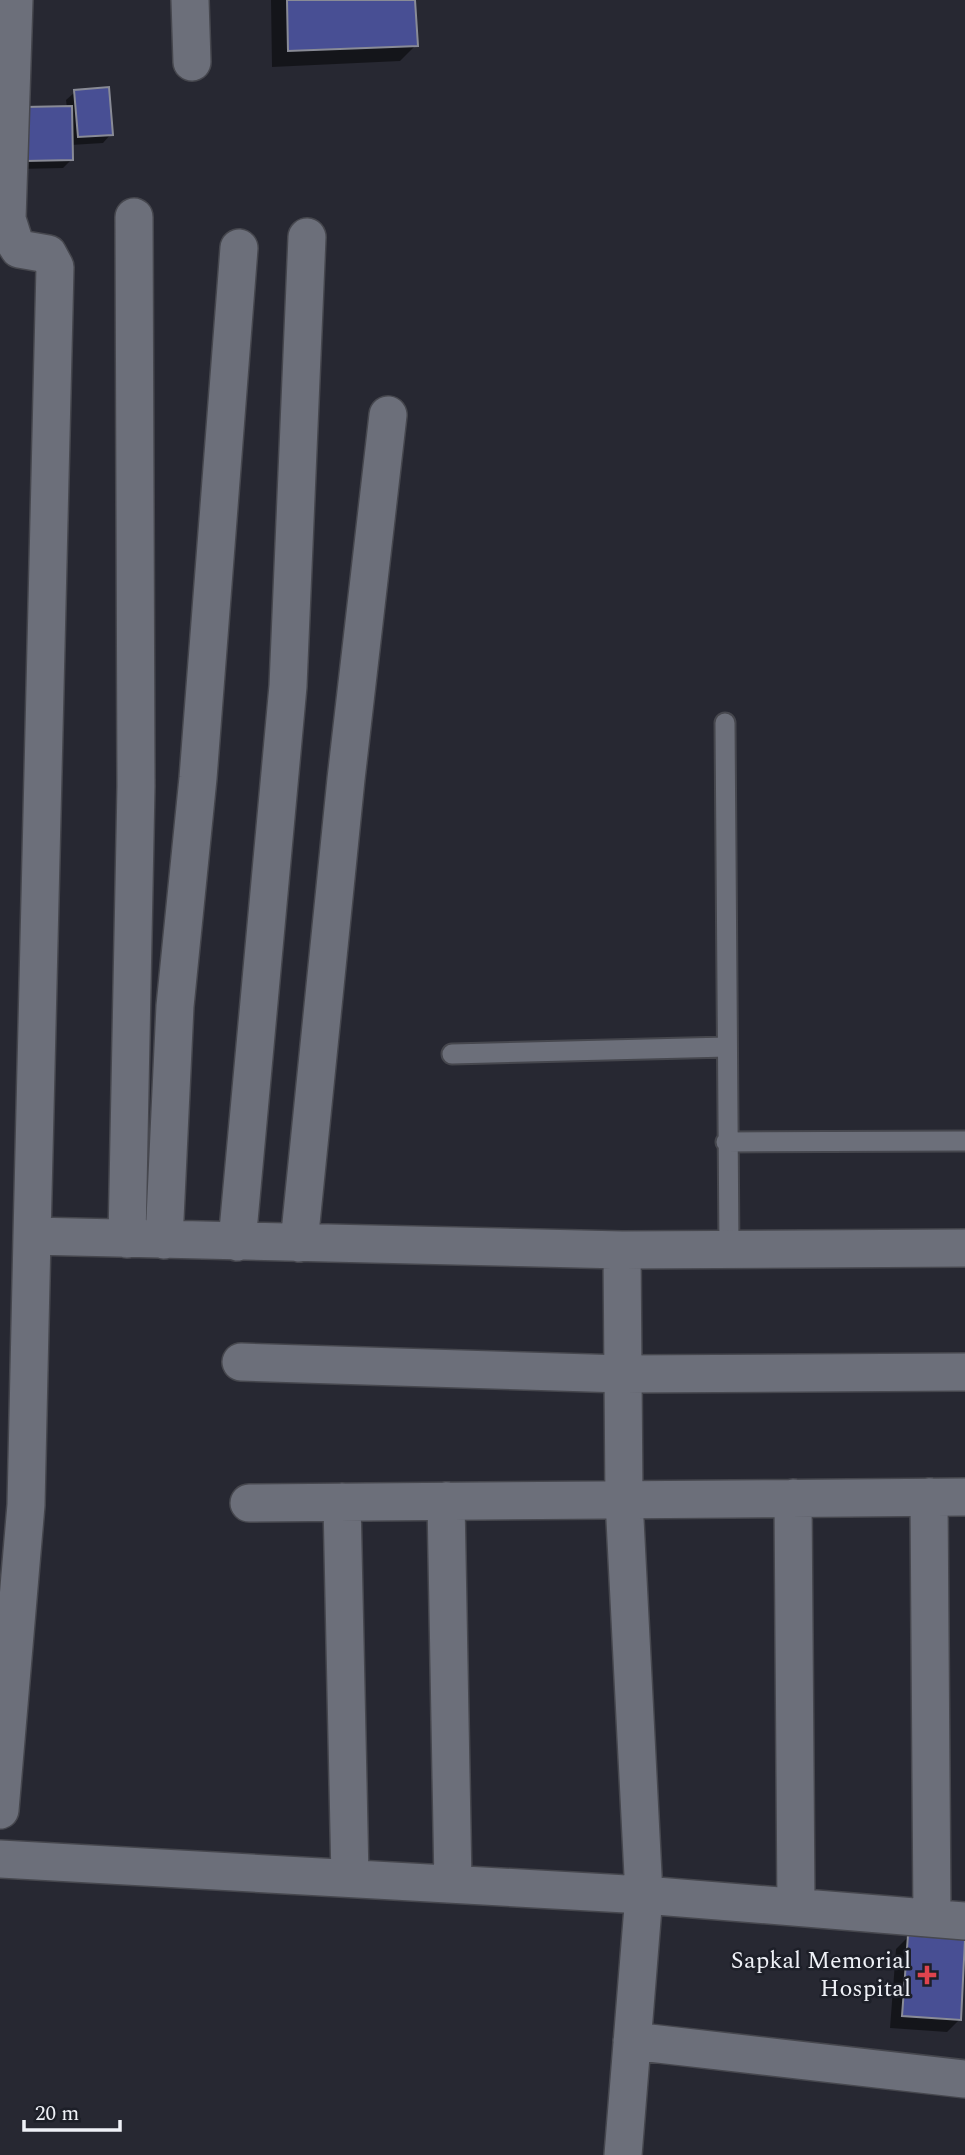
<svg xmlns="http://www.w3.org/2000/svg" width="965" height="2155" viewBox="0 0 965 2155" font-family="Spectral,serif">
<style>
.shadow{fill:#0007}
.building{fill:#484f94;stroke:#898b96;stroke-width:2}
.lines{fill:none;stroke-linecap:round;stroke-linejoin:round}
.lane-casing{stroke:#46474e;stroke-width:23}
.street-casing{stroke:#46474e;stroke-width:40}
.lane{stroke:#6c6f7a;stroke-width:19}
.street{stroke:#6c6f7a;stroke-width:37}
.health-dot{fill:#e0444e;stroke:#1d1f28;stroke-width:2.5}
.labels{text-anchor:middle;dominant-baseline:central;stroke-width:5;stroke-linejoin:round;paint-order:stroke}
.poi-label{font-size:24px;fill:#eff1f7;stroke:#1d1f28;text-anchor:end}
</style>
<rect width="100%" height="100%" fill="#272832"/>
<path class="shadow" d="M271,0h142l3,45 -16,16 -128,6z
M75,92l36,42 -8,9 -32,2 1,14 -9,9 -46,1 50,-61 -1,-8z
M909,1936l56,4 -5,79 -13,13 -57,-4 6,-79z"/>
<path class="building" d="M287,0h128l3,46 -130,5z
M109,87l4,48 -35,2 -4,-47z
M72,106l1,54 -48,1 -1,-54z
M908,1935l57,4 -4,81 -59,-4z"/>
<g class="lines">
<g class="lane-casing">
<path id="lane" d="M725,723l4,526
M452,1054l275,-7
M726,1142l239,-1"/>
</g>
<g class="street-casing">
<path id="street" d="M14,0l-7,219 7,22 5,8 29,5 7,13 -23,969
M190,0l2,62
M127,1239l9,-453 -2,-569
M164,1240l11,-234 23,-228 41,-530
M237,1242l51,-556 19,-449
M299,1243l47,-464 42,-364
M241,1362l382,12 342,-2
M929,1497l3,421
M793,1498l3,409
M446,1501l7,383
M342,1502l8,376
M249,1503l716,-6
M0,1810l26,-305 6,-269 590,14
M0,1859l644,36 321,26
M632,2041l333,38
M623,2155l21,-260 -20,-395 -2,-250 343,-2"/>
</g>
<use href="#lane" class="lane"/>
<use href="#street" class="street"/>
</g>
<path class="health-dot" d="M923.5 1964.5h7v7h7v7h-7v7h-7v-7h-7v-7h7z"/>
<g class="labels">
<g class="poi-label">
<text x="911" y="1961">Sapkal Memorial<tspan x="911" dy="28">Hospital</tspan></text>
</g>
</g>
<path d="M24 2120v10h96v-10" fill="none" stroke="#eff1f7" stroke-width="3.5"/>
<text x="35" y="2120" font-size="21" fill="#eff1f7" stroke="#1d1f28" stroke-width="5" paint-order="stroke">20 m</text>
</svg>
